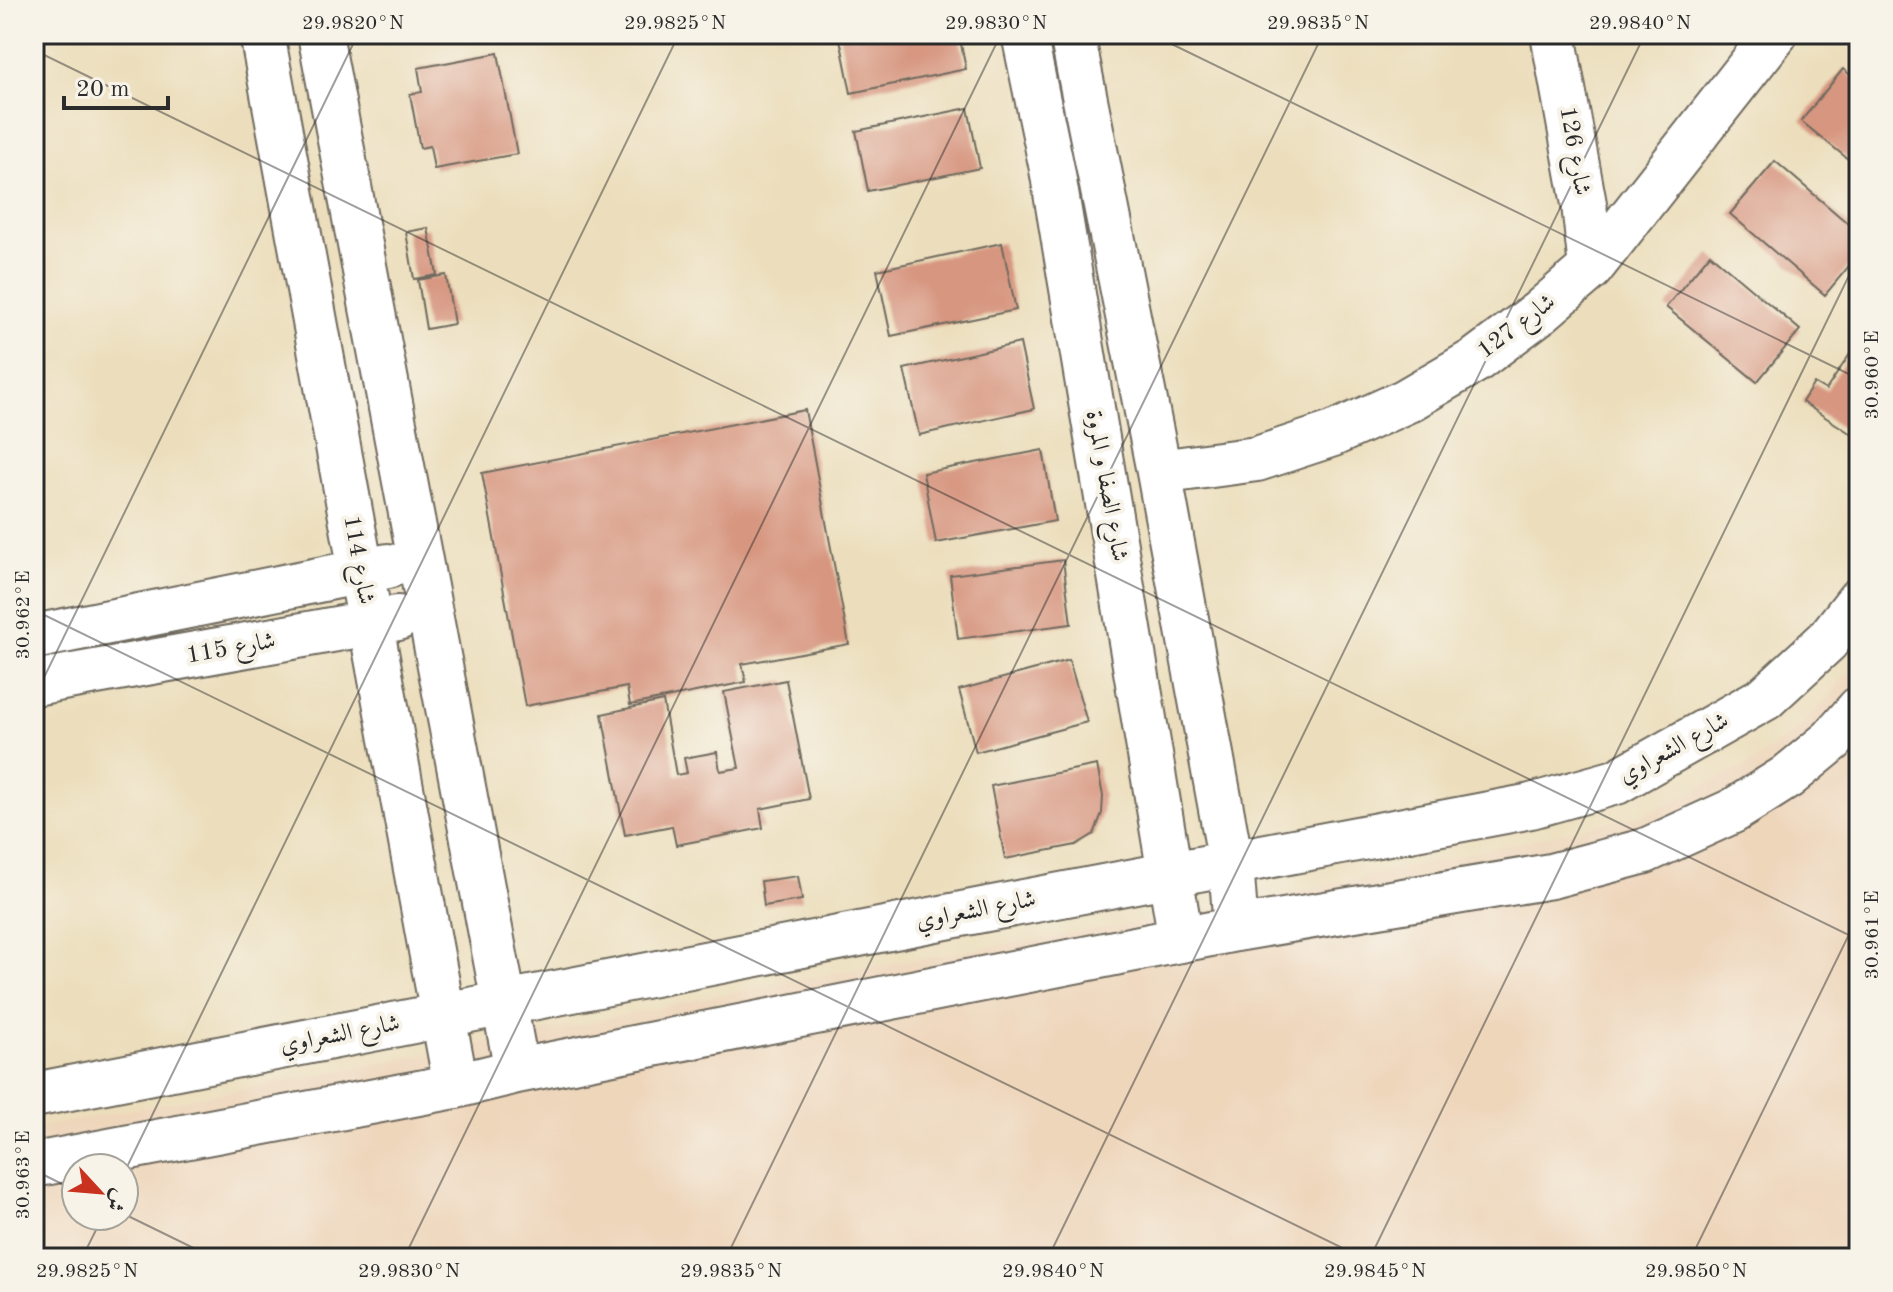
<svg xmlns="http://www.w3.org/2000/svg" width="1893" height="1292" viewBox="0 0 1893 1292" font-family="'Old Standard TT',Amiri,serif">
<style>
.built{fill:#eed6bb;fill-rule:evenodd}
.building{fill:#d79680}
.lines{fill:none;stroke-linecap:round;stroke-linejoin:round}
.minor-casing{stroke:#6f6a5e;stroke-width:48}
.minor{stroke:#fff;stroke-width:44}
.ticks{fill:none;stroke:#2b2b2b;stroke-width:2;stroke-opacity:0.45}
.labels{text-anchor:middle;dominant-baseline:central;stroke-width:8;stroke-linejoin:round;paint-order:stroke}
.street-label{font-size:24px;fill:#2b2b2b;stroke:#f7f3e8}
.neatline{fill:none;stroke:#2b2b2b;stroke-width:3}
.ticks-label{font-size:20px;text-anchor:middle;fill:#2b2b2b}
</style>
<rect width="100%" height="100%" fill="#f7f3e8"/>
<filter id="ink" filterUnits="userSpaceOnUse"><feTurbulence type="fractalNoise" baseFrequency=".0125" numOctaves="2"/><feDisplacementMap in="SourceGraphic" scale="16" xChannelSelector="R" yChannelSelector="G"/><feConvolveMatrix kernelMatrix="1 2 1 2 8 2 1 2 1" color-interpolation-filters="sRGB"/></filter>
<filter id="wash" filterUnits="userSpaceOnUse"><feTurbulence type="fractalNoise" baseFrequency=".006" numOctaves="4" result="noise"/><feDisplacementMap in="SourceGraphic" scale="32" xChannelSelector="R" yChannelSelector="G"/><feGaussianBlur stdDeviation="1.8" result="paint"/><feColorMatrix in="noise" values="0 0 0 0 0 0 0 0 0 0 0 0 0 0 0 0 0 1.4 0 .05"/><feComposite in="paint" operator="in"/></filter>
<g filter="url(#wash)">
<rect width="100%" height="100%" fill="#ecdebc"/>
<path class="built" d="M1859,661v597h-1825v-130l474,-89 281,-58 448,-76 408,-91 103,-49 51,-37zM76,1168h48v48h-48z"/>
<g id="blocks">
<path class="building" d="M839,34h120l7,35 -115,24z
M498,53l19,101 -83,15 -4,-23 -10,2 -10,-54 12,-2 -4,-24z
M1843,69l16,13v86l-58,-47z
M968,108l12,60 -112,23 -12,-60z
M1775,161l84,72v21l-34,41 -95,-81z
M428,228l9,47 -23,4 -8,-47z
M1002,243l14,67 -125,26 -14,-66z
M1710,254l90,76 -43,52 -91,-75z
M446,275l8,49 -28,5 -8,-49z
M1020,343l14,66 -115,26 -15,-66z
M1852,351l7,4v84l-57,-37 12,-19 12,7z
M805,410l44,234 -107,20 4,18 -116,23 -3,-18 -102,19 -43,-233z
M1043,450l12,71 -119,22 -13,-70z
M1063,560l8,64 -113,15 -8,-64z
M1069,660l18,62 -111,30 -17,-62z
M786,680l23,119 -49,10 3,19 -87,17 -4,-19 -47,9 -23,-121 61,-13 13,74 11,-2 -3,-15 33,-6 3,19 19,-3 -15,-76z
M1097,765l6,31 -1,17 -8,21 -18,11 -71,14 -14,-73z
M798,876l4,24 -38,6 -3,-25z"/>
</g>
</g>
<g filter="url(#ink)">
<use href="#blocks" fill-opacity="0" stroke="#6f6a5e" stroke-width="2"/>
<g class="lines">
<g class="minor-casing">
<path id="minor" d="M262,34l194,1052
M320,34l197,1037
M1024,34l28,135 129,771
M1072,34l87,438 72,391 5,66
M1553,34l31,170 7,64
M1159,472l98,-13 76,-25 73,-33 70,-41 64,-48 51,-44 184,-234
M34,637l354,-71
M34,683l364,-65
M34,1095l948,-185 549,-104 85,-24 149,-84 62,-57 32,-41
M34,1165l422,-79 61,-15 719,-142 315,-53 94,-25 88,-40 54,-34 45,-37 27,-31"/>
</g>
<use href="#minor" class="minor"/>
</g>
</g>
<path class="ticks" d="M1151,34l708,345M34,38l2,-4M34,50l1825,890M34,610l1329,648M34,698l324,-664M34,1170l42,21M124,1173l555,-1139M124,1214l90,44M82,1258l21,-42M404,1258l597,-1224M726,1258l597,-1224M1048,1258l597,-1224M1370,1258l489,-1003M1691,1258l168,-344"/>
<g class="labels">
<g class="street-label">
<text transform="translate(1574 151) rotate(80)">شارع 126</text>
<text transform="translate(1517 327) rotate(-37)">شارع 127</text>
<text transform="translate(1106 486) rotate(80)">شارع الصفا و المروة</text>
<text transform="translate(358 560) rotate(80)">شارع 114</text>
<text transform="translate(231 649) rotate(-10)">شارع 115</text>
<text transform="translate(1674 749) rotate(-29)">شارع الشعراوي</text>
<text transform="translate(976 911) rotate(-11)">شارع الشعراوي</text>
<text transform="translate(340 1035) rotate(-11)">شارع الشعراوي</text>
</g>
</g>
<rect width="1893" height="1292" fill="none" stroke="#f7f3e8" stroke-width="88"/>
<g transform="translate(100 1192) rotate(116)"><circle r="38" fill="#f7f3e8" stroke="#a5a39c" stroke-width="2"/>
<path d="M0-6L14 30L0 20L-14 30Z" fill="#c8321e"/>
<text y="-12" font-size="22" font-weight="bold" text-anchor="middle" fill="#2b2b2b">ش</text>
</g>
<path d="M64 96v12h104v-12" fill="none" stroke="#2b2b2b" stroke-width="4"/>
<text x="76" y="96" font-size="24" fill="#2b2b2b" stroke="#f7f3e8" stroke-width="6" paint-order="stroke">20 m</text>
<rect x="44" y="44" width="1805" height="1204" class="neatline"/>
<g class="ticks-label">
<text x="353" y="29">29.9820°N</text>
<text x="675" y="29">29.9825°N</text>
<text x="996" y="29">29.9830°N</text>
<text x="1318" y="29">29.9835°N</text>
<text x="1640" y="29">29.9840°N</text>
<text transform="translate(1871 375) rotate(-90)" y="7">30.960°E</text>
<text transform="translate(22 615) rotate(-90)" y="7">30.962°E</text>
<text transform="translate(1871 935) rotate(-90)" y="7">30.961°E</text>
<text transform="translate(22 1175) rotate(-90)" y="7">30.963°E</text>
<text x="87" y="1277">29.9825°N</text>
<text x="409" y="1277">29.9830°N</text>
<text x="731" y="1277">29.9835°N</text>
<text x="1053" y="1277">29.9840°N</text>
<text x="1375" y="1277">29.9845°N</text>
<text x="1696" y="1277">29.9850°N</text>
</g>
</svg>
